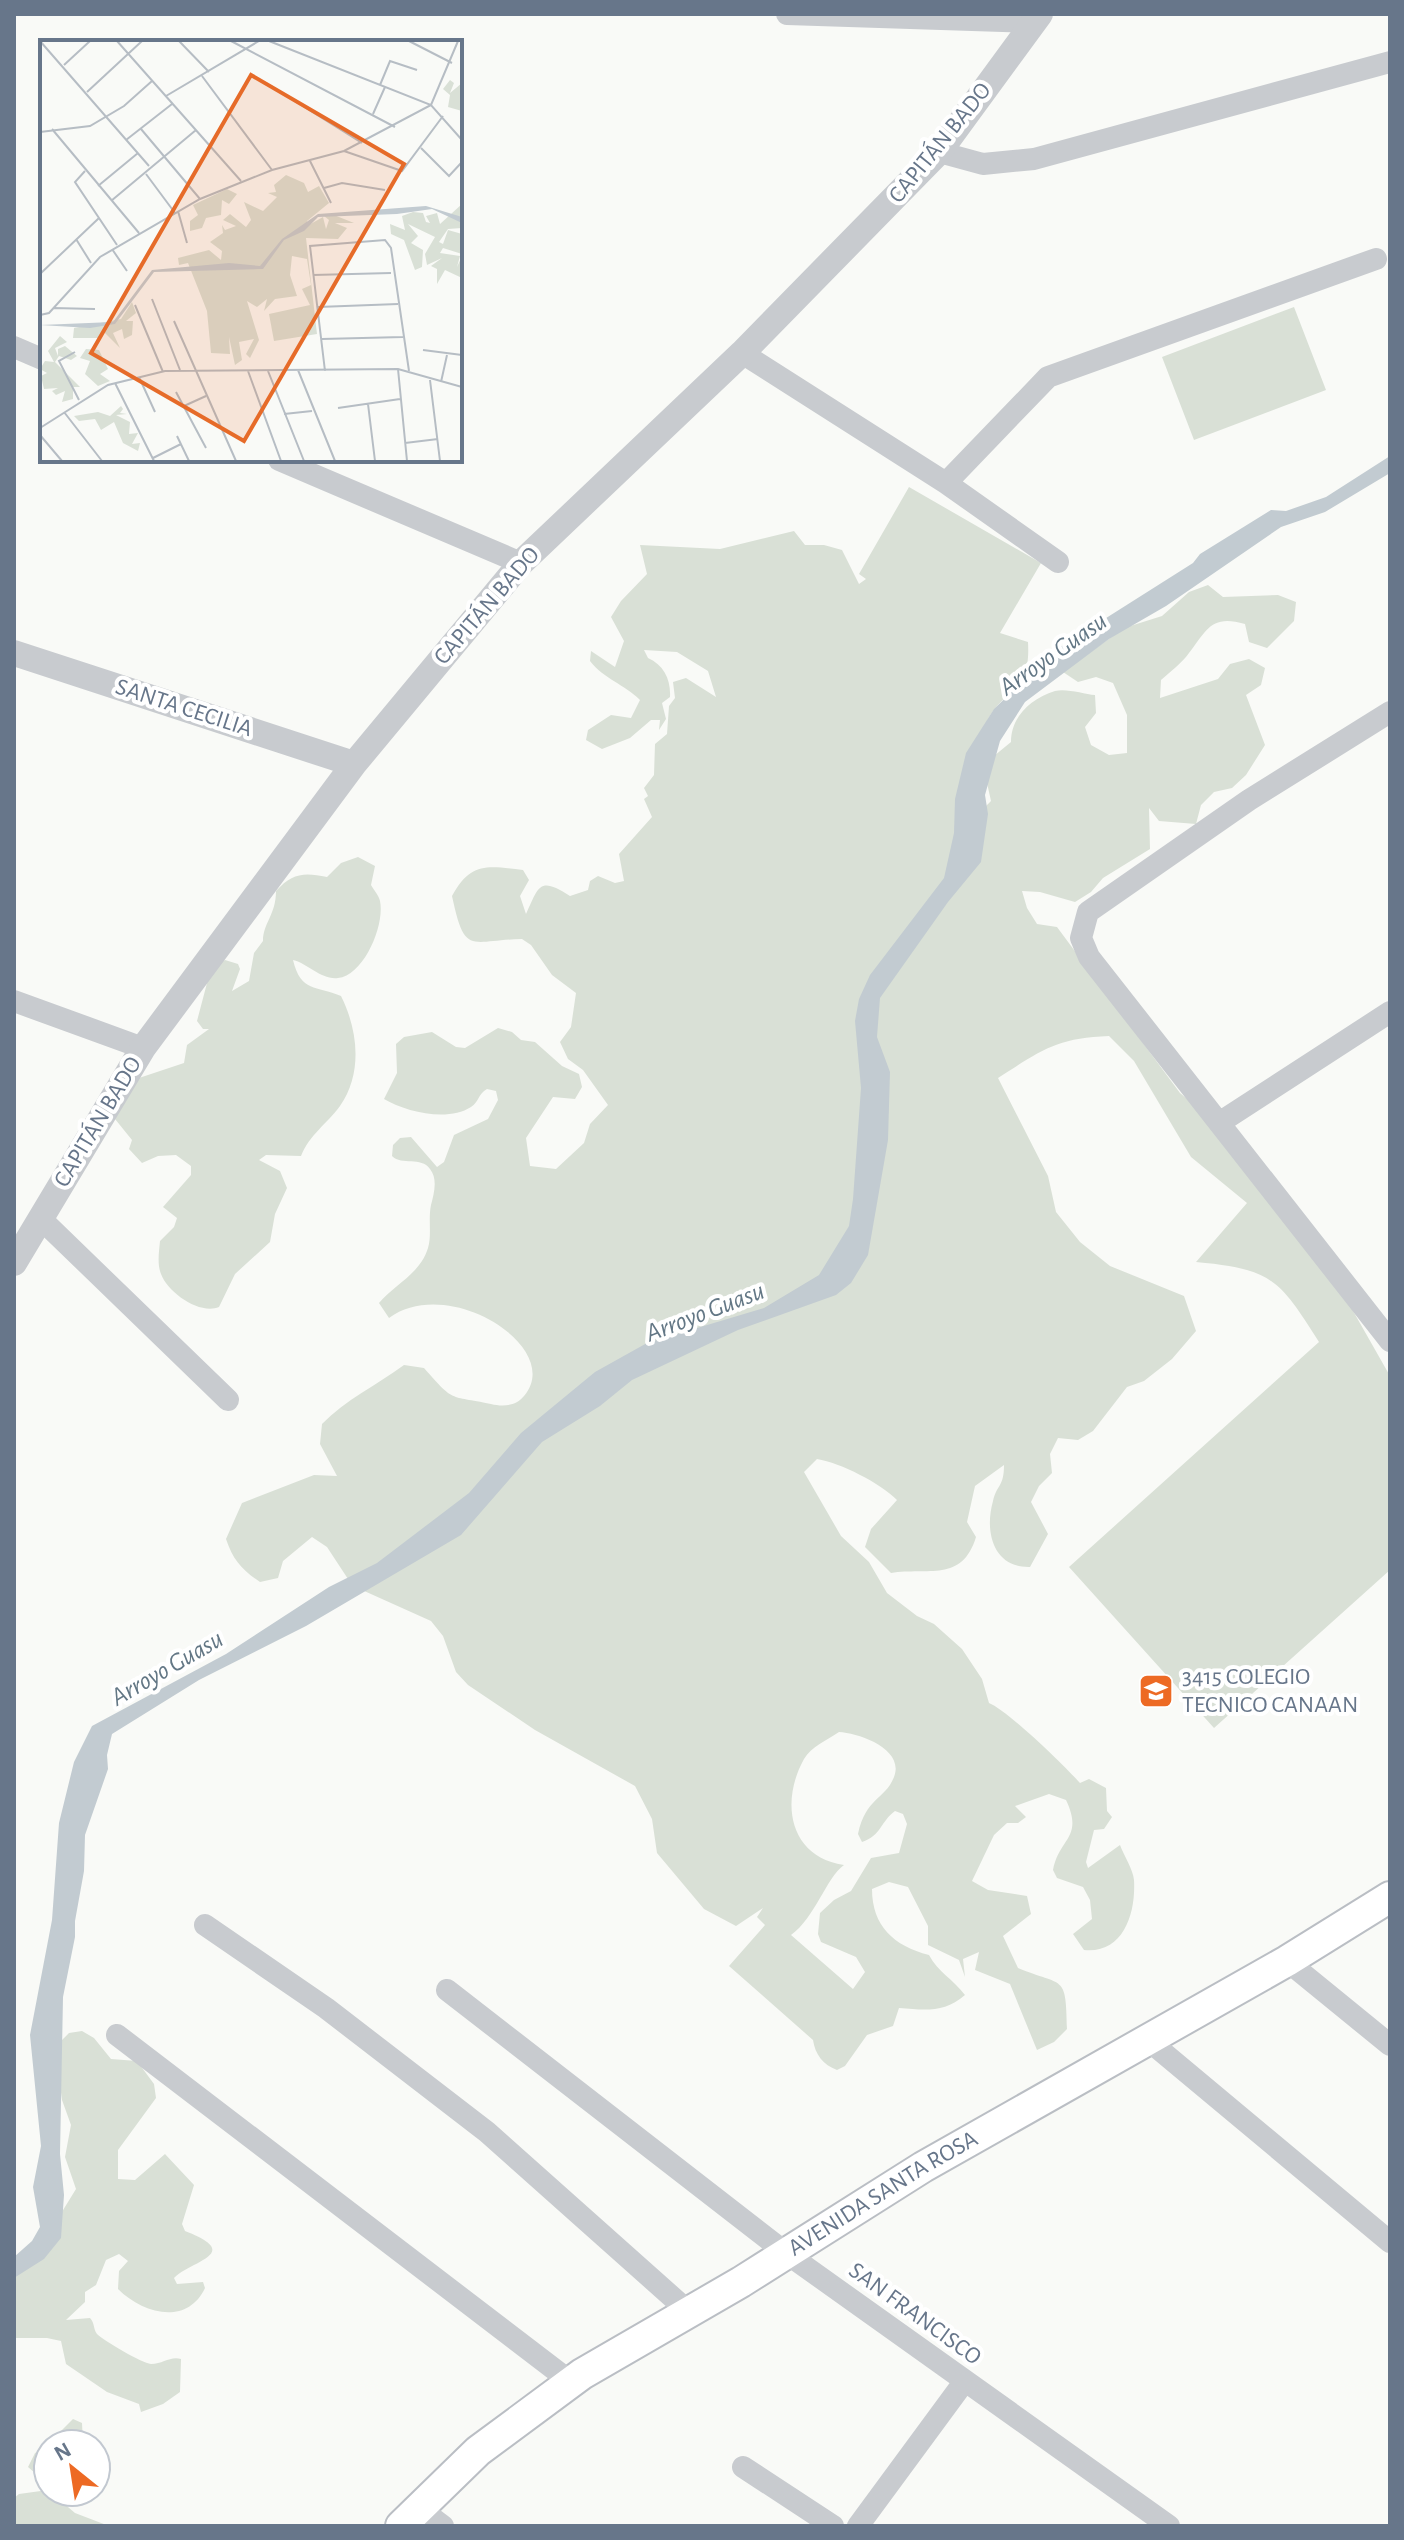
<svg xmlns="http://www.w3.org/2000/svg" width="1404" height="2540" viewBox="0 0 1404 2540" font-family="'Alegreya Sans',sans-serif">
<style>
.green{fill:#d9e0d6;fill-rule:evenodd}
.water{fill:#c2cbd1}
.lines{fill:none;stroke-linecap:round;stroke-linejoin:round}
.secondary-casing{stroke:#babec4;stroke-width:34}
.minor{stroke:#c8cbcf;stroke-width:22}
.tertiary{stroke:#c8cbcf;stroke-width:26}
.secondary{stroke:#fff;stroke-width:30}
.labels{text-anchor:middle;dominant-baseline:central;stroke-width:8;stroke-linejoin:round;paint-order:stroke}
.street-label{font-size:24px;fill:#67768a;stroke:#fff}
.poi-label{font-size:24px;fill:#67768a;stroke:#fff;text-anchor:start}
.water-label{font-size:26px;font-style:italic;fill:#637785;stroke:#fff}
.inset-road{fill:none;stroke:#b6bdc4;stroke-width:2}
.view{fill:#e66b29;fill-opacity:0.15;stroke:#e66b29;stroke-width:4}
.inset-edge{fill:none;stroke:#67768a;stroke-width:4}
</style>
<rect width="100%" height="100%" fill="#f9faf7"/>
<path class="green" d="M1294,307l32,83 -132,50 -32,-83z
M909,487l132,76 -41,70 28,9c3,52 -22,43 -41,79 -7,13 -7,74 -9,93l13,-13 -8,-36 28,-23c0,-25 19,-43 44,-51 11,-3 29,3 40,4l1,18 -11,14 6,18 18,10 18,-2v-38l-14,-32 -17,-6 -18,5 -15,-10 61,-44 38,-12 27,-24 19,-7 15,12 55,-2 18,7 -2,19 -27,27 -18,-6 -4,-18c-34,-10 -38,6 -56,29 -7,10 -19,19 -28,27l-1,18 58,-19 12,-15 19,-5 16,9 -4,17 -15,10 19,50 -19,30 -14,13 -18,4 -13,13 -5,19 -37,-3 -10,-13 1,41 -47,29 -12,14 -16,10 -35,-10 -18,-1 5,17 10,16 20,3 123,166 29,25 127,163 54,95v194l-176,158 -145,-161 250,-225c-40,-63 -47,-73 -123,-80l51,-59 -56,-46 -57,-96 -25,-25c-53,2 -67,14 -111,42l50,98 8,36 24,30 30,24 74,30 12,35 -24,28 -28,22 -17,6 -34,44 -15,9 -20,-2 -8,16 2,19 -13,13 -8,16 17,32 -18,33c-36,1 -46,-34 -37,-66 4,-17 11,-14 11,-36l-29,21 -8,36 9,15c-14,46 -48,30 -85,36l-26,-26 6,-18 26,-29c-17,-17 -56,-37 -80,-41l-13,13 37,64 28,26 18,31 30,23 17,8 28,25 20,30 7,24c18,7 75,62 91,80l9,-4 17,9 1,23 5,6 -8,12 -10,1 -8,32 2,6 32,-23c4,11 13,24 14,35 2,34 -11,74 -50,70l-11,-16 19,-15 -2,-19 -7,-13 -26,-9 -4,-8c6,-32 31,-32 13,-70l-17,-6 -34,12 11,11 -8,6h-11l-13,12 -22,46 16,9 39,6 4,18 -28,22 15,32c46,19 48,5 49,61l-13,13 -17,8 -27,-66 -35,-14 4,-18 -16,7 2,18 -6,-17 -31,-15v-19l-20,-39 -19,-5 -17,7c0,37 22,57 57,66 9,17 24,24 36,40 -21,18 -39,15 -66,13l-6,18 -26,9 -22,31 -8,4c-14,-5 -22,-16 -24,-30l-84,-74 36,-41 -8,-8 6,-9 -27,18 -32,-17 -47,-56 -5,-34 -17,-33 -100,-56 -67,-45 -12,-13 -13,-36 -12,-15 -69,-31 -14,-11 -21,-32 -15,-10 -29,24 -5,17 -18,4c-18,-12 -27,-22 -34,-43l16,-36 72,-28 23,1 -17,-32 2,-20c23,-24 55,-39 82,-59l20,3c31,35 24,27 67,36 12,3 25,2 33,-8 41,-48 -75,-122 -135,-78l-10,-15c16,-19 41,-29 49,-55 4,-13 0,-29 3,-43 3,-12 7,-26 -1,-36 -9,-13 -28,-3 -38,-13l1,-11 7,-7 11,-1 26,30 7,-5 10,-27 34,-16 10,-19 -2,-9 -9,-2c-9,5 -8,13 -16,18 -23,15 -65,5 -87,-8l13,-26 -1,-29 8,-7 28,-5 24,15 9,1 33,-20 14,4 9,8 14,2 27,24 17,8 3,13 -7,12 -22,-2 -27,41 4,28 26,3 28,-26 6,-19 18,-19 -25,-35 -15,-11 -8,-17 11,-15 5,-34 -24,-18 -21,-30 -9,-6c-52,1 -57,18 -70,-43 19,-35 36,-30 71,-26l6,10 -9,16 6,18c13,-28 13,-38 44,-18l18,-6 2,-9 8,-5 17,7 9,-2 -5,-27 33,-37 -8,-18 4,-3 -4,-8 10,-13 1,-31 12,-10 2,-28 6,-8 -2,-16 13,-4 30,19 -8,-26 -31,-19 -33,-2 4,8c16,7 23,22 22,39l-8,6 4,16 -7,11 1,-10h-9l-21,18 -28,11 -16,-9 2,-10 23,-15 20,3 9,-18c-16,-16 -36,-21 -50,-39l1,-10 24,16 9,-26 -13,-24 10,-16 26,-27 -7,-29 80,4 74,-18 11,14h19l18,5 17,34 7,-5 -7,-5zM839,1732c20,1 66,17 55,45 -9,23 -28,20 -36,57l4,8c19,-6 19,-21 33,-31l8,3 4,10 -8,29 -28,5 -20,33 -17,9 -14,13 -2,21 3,8 35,15 9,15 -12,17 -62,-54c24,-17 35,-57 53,-70 -55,-8 -64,-63 -40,-106 7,-12 23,-19 35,-27z
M358,857l17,9 -4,19c3,5 8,11 9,16 5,24 -16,74 -42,77 -17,2 -29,-14 -45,-18 8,33 23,25 48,36 17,34 22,77 -1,110 -14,19 -30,28 -39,50l-35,-1 -7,5 21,11 7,17 -12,26 -5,28 -35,32 -16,33c-19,8 -51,-14 -58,-33 -4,-10 -2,-22 -1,-33l14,-14 3,-9 -14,-11 28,-32v-9l-15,-11 -18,1 -16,7 -13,-14 3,-9 -17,-21 21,-40 48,-16 3,-18 22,-16h-6l-6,-8 14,-53 14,-8 13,4 2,5 -8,22 17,-10 5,-28 9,-12c0,-18 13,-26 13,-50 16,-18 28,-19 51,-14l14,-14z
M82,2031l12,7 17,21 26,2 17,23 2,14 -38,52v29l17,1 30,-26 29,31 -12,39 3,7c60,23 5,30 -11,47l3,6 26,-2 2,6c-18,38 -62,26 -87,1l1,-18 9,-10 -9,-7 -13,6 -10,25 -11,7v10l-19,18 24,-2c5,5 3,11 7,16 7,7 45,29 54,30 12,0 19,-8 30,-5l-1,33 -17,12 -22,8 -2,-8 -32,-12 -41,-28 -5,-23 -14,-3h-33v-73l46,-50 16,-26 -11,-32 6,-32 -9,-25 -7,-53 14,-14z
M73,2419l9,4 1,21h-24l-4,-7z
M48,2446v33l-5,1 -15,-13 7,-14z
M48,2490l27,23 34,13h-95v-28l5,-4z"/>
<path class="water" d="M1390,456v17l-65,39 -44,15 -115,79 -57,33 -84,63 -25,39 -15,54 3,19 -7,48 -33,40 -68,96 -3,39 13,35 -2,68 -20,115 -17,28 -15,12 -98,35 -106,50 -32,26 -58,36 -81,93 -155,91 -107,54 -87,54 -5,21 1,14 -23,66 -1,36 -9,50v16l-12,60 -3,157 4,41 -3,43 -17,21 -30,19v-21l18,-16 8,-14 -7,-40 8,-41 -11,-111 22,-115 7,-97 15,-61 18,-36 134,-72 103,-67 48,-24 92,-70 52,-60 74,-61 52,-29 117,-35 55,-33 30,-49 4,-27 8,-111 -6,-67 4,-22 11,-24 74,-97 10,-45 1,-34 11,-46 28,-44 60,-58 139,-88 7,-9 71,-44 15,1 40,-14z"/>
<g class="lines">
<g class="secondary-casing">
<g id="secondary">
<path id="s1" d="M401,2526l77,-75 104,-77 159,-92 182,-115 364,-206 103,-64"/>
</g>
</g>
<path class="minor" d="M787,14l248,8
M939,152l44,12 51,-5 356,-97
M14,347l28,12
M742,353l204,130 112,79
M279,460l242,103
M946,483l102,-106 328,-118
M1390,712l-141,88 -161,112 -7,26 8,19 301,384
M14,1001l129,47
M1219,1123l171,-111
M40,1218l188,182
M205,1925l121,83 161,124 202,180
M1287,1961l103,84
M447,1990l339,263 383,273
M117,2035l454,347
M1148,2040l242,202
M743,2467l90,59
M419,2508l24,18
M858,2526l106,-144"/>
<path class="tertiary" d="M14,653l340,111
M14,1263l129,-215 211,-284 167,-201 221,-210 197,-201 101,-138"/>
<use href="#secondary" class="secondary"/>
</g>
<defs>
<g id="school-square" transform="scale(1.8)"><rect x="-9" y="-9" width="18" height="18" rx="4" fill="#ed6a24" stroke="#fff"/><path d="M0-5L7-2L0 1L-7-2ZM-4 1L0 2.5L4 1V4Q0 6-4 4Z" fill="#fff"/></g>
</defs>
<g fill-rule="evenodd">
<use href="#school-square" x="1156" y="1691"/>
</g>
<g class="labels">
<g class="street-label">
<text transform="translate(940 143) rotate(-51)">CAPITÁN BADO</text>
<text transform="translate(487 606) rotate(-49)">CAPITÁN BADO</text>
<text transform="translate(184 708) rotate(18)">SANTA CECILIA</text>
<text transform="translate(98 1122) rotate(-59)">CAPITÁN BADO</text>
<text stroke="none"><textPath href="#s1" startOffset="588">AVENIDA SANTA ROSA</textPath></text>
<text transform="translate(915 2314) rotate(36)">SAN FRANCISCO</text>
</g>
<g class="poi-label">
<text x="1182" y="1677">3415 COLEGIO<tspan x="1182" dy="28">TECNICO CANAAN</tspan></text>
</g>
<g class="water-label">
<text transform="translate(1053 654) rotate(-35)">Arroyo Guasu</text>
<text transform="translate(705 1312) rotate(-21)">Arroyo Guasu</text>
<text transform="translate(167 1668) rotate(-30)">Arroyo Guasu</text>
</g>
</g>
<g transform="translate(40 40)">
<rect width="422" height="422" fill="#f9faf7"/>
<path d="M410,40l4,3 -4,10 12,-10v28l-14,-4 2,-12 -7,-6zM246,135l18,8 4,9 11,-6 10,17 -22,18v5l16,-9 3,12 3,-9 -5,-4 10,-1 20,8h-19l12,5 -9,11 -32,-1 11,96 -43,7 -5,-27 41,-9 -8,-16 9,-4 -4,-26 -15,-3 -2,19 7,21 -22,3 -11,12 3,-12 -10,8 -10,-6 12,39 -9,18 -4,-4 8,-15 -15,3 3,18 -7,5 -6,-28 1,17 -19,-1 -4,-42 -19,-48 -9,2 -1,-7 31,-8 12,10 1,-9 -12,-9 13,-9 -1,-8 3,5 11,-4 -13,-6 7,-6 16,13 5,-7 -7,-18 19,9 14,-14 -9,-4 8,-1 -2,-7zM187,149l10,5 -8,10 -7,-4 -1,15 -15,3 -4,10 -12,3v-10l8,-6 -5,-10zM422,164v24l-14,1 -9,13 4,2 5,-14 14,4v20l-19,-6 -3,5 20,3 -3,11 5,-11v22l-17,-8 -8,14v-15l-6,-3 11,-8 -15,7 -2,-11 10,-17 -27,-13 10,12 -7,7 12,7 -1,17 -7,3 -11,-30 -13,-6 -1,-10 15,6 -3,-14 11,-4 10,1 3,9 4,1 -4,-7 11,-3 3,11zM92,262l4,11 -10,8h7l-1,14 -8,4 -2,-10 -9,4 7,15 -18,-18 -2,8h-27l1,-10 47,-9zM20,296l7,6 -12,6 3,8v-7l7,-3 12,10 -6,4 -12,-4 -4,6 25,25h-7v12l-11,3 3,-11 -9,4 -4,-4 6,-3 -14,1 -3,-13 6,-3 -7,-4 5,-8 9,1 -6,-11zM46,309l13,1 9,19 -8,5 10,7 -12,5 -13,-12 5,-13 -10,-3zM81,366l2,3 -3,4 7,1 -11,1 14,7 -1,12 9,-1 -6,11 8,-1 -2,8 -15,-8 -9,-21 -13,8 -6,-11 -16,2 -5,-5 24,-4 12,4z" fill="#d9e0d6"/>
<path d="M386,166l36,11v6l-30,-14 -35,5 -79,3 -14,14 -20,9 -21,29 -109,3 -39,52 -25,4 -50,-3 73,-3 39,-52 77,-7 31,3 22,-27 36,-25z" fill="#c2cbd1"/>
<path class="inset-road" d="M0,1l109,125M77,1l124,140M139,1l30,31M191,1l164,86M229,1l162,64 31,35M369,1l43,22M24,25l26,-24M162,36l70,94M226,43l96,60M340,45l10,-24 27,9M47,52l55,-51M126,56l93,-55M333,74l12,-27M12,89l87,104M101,89l59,70M0,92l50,-6 34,-20 28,-25M86,100l46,-36M381,108l28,28 13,-14M304,111l58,20 41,-55M270,121l21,42M45,131l-10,11 42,63M106,134l29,39M58,146l40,-33M284,148l18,-5 43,7M71,161l85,-71M138,171l9,32M36,199l15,24M72,209l15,22M0,234l59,-56M273,235l78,-2M112,259l28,71M95,265l28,67M278,267l80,-3M13,268l42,1M0,275l9,-2 51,-56 100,-58 72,-29 72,-19 87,-46 27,-64M134,281l62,140M282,299l81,-2M383,310l39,5M35,312l-16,9 20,39M358,329l9,92M258,330l37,91M208,331l33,90M228,331l36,90M285,331l-15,-125 75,-6 6,8 18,123M99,337l16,35M390,340l10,81M401,342l6,-27M75,343l39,78M136,352l30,56M328,364l7,57M144,366l22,-10M298,368l62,-9M24,372l38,49M244,374l28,-3M0,388l68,-43 57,-14 233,-2 64,18M0,395l22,26M137,396l12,25M365,403l33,-4M113,418l28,-14"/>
<path class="view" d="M211,35l153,89 -160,277 -153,-88z"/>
<rect width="422" height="422" class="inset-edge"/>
</g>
<rect width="1404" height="2540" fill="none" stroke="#67768a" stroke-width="32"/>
<g transform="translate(72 2468) rotate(330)"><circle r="38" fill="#ffffff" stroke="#c2c8d0" stroke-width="2"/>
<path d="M0-6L14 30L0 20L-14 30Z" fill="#ed6a24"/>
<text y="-12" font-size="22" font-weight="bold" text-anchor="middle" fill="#67768a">N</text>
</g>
</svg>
